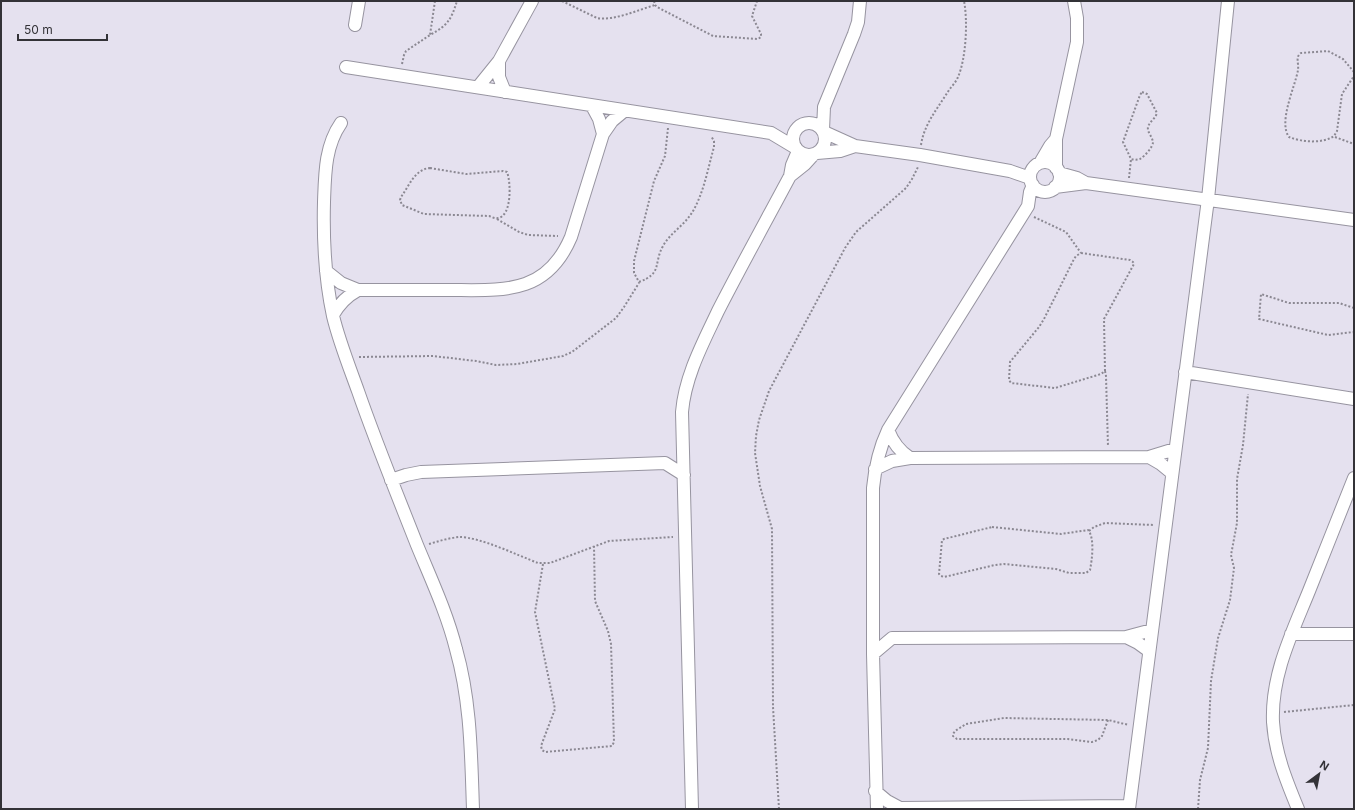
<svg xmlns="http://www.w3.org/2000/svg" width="1355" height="810" viewBox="0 0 1355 810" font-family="Inter,sans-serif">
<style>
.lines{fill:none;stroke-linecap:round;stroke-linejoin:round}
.minor-casing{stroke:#9794a0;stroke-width:14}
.path{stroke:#8b8892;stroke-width:2;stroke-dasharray:2 2;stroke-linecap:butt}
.minor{stroke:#fff;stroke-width:12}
</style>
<rect width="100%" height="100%" fill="#e5e1ef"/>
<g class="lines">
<g class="minor-casing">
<path id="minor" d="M355,25l4,-24
M499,61v16l6,15
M346,67l425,66 25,15
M478,87l21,-26 33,-60
M592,106l7,13 4,15
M793 139a16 16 0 1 1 32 0a16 16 0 1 1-32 0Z
M341,123c-16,23 -16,50 -17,79 -1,38 1,77 9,114 6,25 16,50 25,75 18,52 39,103 59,154 14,34 30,68 39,104 15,53 15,105 17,160
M823,130l1,-23 30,-73 4,-12 2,-21
M824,132l31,14 65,9 90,16 20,7
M817,153l23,-2 15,-5
M1030 177a15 15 0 1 1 30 0a15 15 0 1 1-30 0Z
M1040,163l10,-17 6,-7
M1056,168v-29l21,-97v-24l-3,-17
M1059,173l18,5 9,5 268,37
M790,176l15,-12 9,-10
M1055,187l31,-4
M326,271l15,12 17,7c30,0 59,0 89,0 55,0 99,6 124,-53l32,-103 9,-13 12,-10
M333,315c6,-11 14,-19 25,-25
M1185,372l169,27
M888,430c5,13 11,21 22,28
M1149,457l12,7 11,9
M875,469l17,-8 18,-3 239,-1 26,-8
M391,480l15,-5 15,-3 244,-9 19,12
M1291,634h63
M1126,637l26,-7
M873,654l19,-16 234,-1 12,6 11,8
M875,791l12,10 13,7 229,-2
M692,809l-10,-397c3,-36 21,-69 36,-101 23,-45 48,-90 72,-135l2,-11 6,-14
M877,809l-4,-155v-166c2,-21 6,-39 15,-58l140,-224 2,-14 3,-7
M1129,809l79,-610 20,-198
M1298,809c-12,-29 -23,-56 -25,-87 -2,-47 19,-89 36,-131 15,-38 30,-75 45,-113"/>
</g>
<path class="path" d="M435,1l-5,34c18,-10 21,-15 27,-34
M562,1l35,17c17,3 41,-8 58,-13
M654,1l1,4 2,2 56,29 45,3 3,-2v-3l-9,-18 5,-15
M402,64l2,-9 2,-4 24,-16
M1354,72l-11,-13 -15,-8 -27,2c-6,4 -2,10 -3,17 -3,17 -20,52 -9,67 13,5 33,7 45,-1l3,-5 5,-37 12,-18
M1142,92l5,2 10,19c-2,6 -7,8 -9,14 -1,5 4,9 5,15 0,5 -8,14 -13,17 -3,1 -6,1 -9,0l-8,-17 17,-47z
M668,128l-3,28 -11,25 -20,80v12l5,9c24,-9 14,-18 24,-36 7,-13 22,-21 30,-35 11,-19 15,-43 21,-64v-6l-3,-5
M1335,137l19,7
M921,145c3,-21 17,-37 28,-55 3,-4 7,-8 9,-13 8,-18 10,-56 6,-76
M430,168l36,6 37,-3 4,1c4,10 5,44 -9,46 -3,1 -6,-1 -9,-2l-65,-2 -22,-9 -2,-5 1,-3c8,-11 14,-28 29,-29z
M1129,178l2,-19
M1034,217l32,15 15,21
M497,219l22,13 9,3 30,1
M1081,253l49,7 3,2 1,2 -30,55 1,52 -4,3 -46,14 -44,-5 -2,-3 1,-18 29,-35 5,-8 30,-60 2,-3z
M1354,308l-15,-5h-50l-28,-9 -2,25 69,16 26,-3
M359,357l74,-1 43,5 20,4 21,-1 46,-8 9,-4 44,-34 8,-11 15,-24
M1105,371l1,5 2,70
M992,527l69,7 27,-4c7,8 4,30 2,40l-4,3h-17l-13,-4 -52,-5 -9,1 -51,12 -3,-1 -2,-2 3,-34 2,-1z
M1089,531l5,-4 11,-4 49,2
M429,544c10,-3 20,-6 30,-7 21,0 58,18 79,26h12l59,-22 64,-4
M543,564l-8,48 20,97 -14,37 1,4 3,2 67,-6 2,-4 -3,-98 -3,-13 -13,-30 -1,-55
M1284,712l70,-7
M1108,720l-6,16 -4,4 -6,2 -24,-3h-111l-4,-3v-2l2,-3 11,-7 38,-6 104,2 21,5
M779,809l-6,-102 -1,-178 -12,-43 -5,-33 1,-17 3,-16 10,-29 76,-143 11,-16 50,-44 6,-9 6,-12
M1198,809l2,-29 8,-32 3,-67 7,-43 12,-38 4,-32 -3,-13 6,-32v-44l6,-34 5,-51"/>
<use href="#minor" class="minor"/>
</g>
<rect width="1355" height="810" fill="none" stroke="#333237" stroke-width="4"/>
<g transform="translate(1319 774) rotate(32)" stroke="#e5e1ef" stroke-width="3" paint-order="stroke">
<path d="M0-3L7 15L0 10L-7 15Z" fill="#333237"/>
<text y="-6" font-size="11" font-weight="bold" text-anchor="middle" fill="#333237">N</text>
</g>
<path d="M18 34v6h89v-6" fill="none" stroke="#333237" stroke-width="2"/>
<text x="24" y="34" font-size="12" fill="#333237" stroke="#e5e1ef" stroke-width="3" paint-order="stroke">50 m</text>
</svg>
